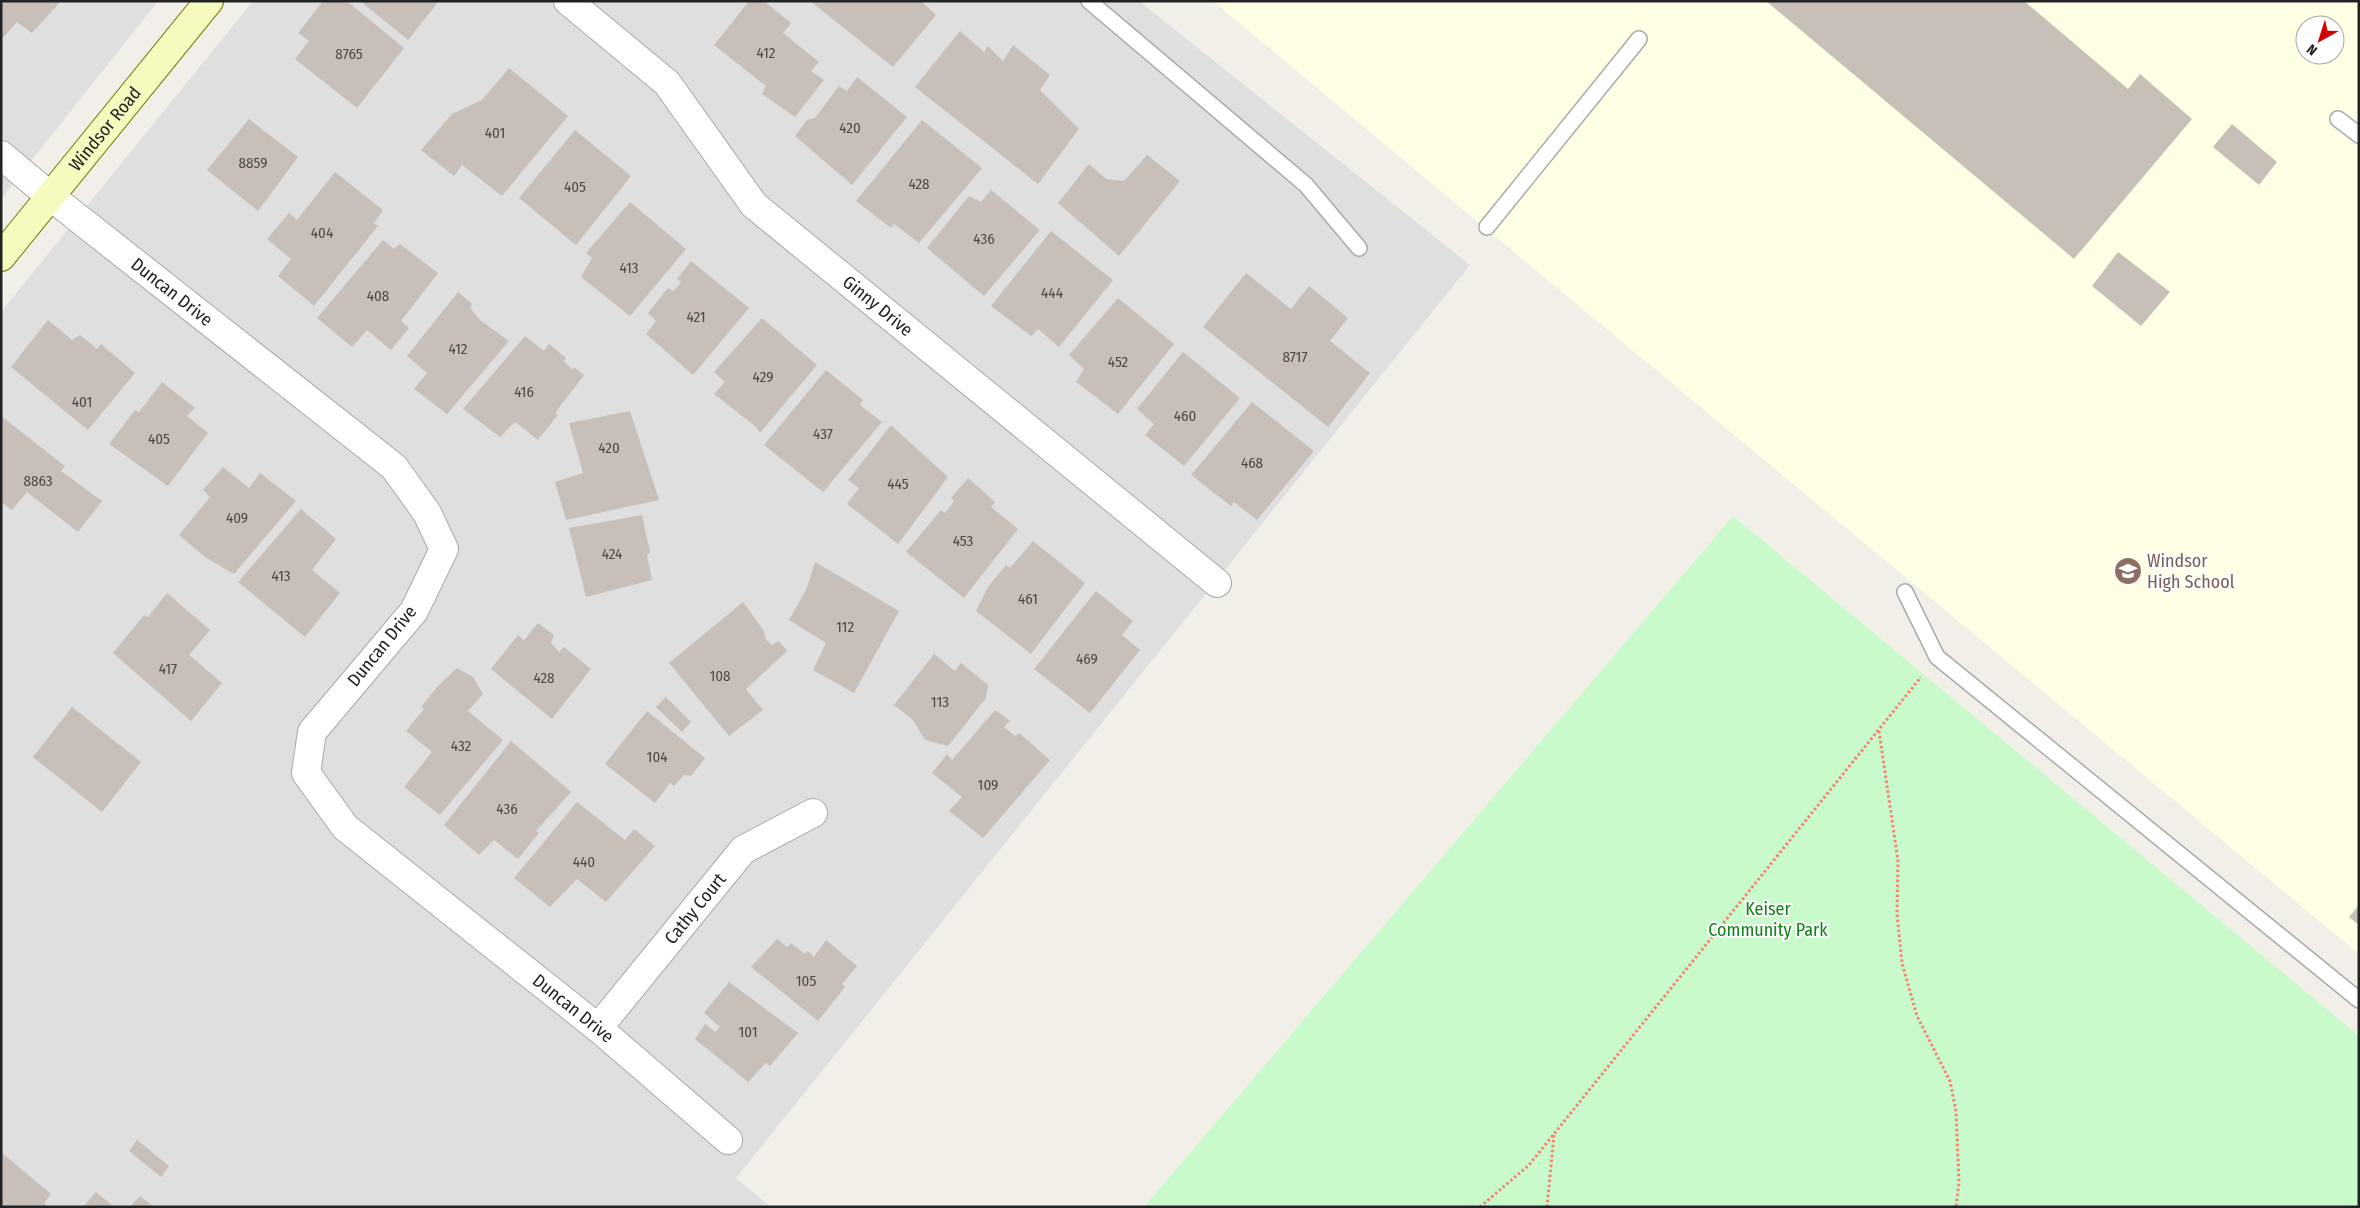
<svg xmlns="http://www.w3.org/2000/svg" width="2360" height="1208" viewBox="0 0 2360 1208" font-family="'Fira Sans Condensed',sans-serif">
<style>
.residential{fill:#e0dfdf}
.education{fill:#ffffe5;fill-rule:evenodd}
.park{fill:#c8facc}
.building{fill:#c7bfb8}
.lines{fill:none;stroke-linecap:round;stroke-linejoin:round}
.lane-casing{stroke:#a9a9a9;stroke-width:18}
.street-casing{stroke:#a9a9a9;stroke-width:30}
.secondary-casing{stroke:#707d05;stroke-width:30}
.path{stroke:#fa8072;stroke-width:3;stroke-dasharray:2.5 2.5;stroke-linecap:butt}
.lane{stroke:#fff;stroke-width:15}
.street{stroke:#fff;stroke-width:28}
.secondary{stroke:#f7fabf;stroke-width:28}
.labels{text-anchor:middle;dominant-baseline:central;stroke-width:4;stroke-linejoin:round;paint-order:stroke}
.number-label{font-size:15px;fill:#4b4948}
.street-label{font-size:18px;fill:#222;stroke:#fff}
.education-label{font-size:18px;fill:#785e54;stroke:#fff;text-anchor:start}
.park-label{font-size:18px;fill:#0c8416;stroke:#fff}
</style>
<rect width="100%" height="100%" fill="#f2efe9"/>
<path class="residential" d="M1,1h157l-157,198z
M253,1h886l331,264 -734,913 35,29h-770v-895z"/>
<path class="education" d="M1213,1h1146v953l-922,-766zM2305,25h30v30h-30z"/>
<path class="park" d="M1733,516l626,520v171h-1215z"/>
<path class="building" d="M1,1h60l-29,32 -15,-11 -16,18z
M323,1h24l57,47 -47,60 -62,-49 14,-18 -11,-8z
M360,1h79l-31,39z
M749,1h15l27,22 -8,10 36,29 -8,9 13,9 -29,37 -33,-23 4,-8 -52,-41z
M810,1h111l15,14 -43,52z
M1766,1h258l104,88 12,-15 52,45 -118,140z
M960,31l24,21 4,-6 15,15 10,-16 37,30 -10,15 39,39 -41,55 -123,-97z
M509,68l59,48 -66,80 -40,-31 -8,11 -33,-26 31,-36 30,-14z
M857,77l50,40 -55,68 -57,-49 12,-16 8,-2 24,-32 8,5z
M249,119l49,38 -40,54 -51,-41z
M922,120l60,48 -63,75 -25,-19 -3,4 -35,-27z
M2232,124l45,38 -18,23 -46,-38z
M575,130l56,46 -55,69 -57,-47z
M1147,155l33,26 -61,75 -61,-53 31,-39 17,15 18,2z
M335,172l48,38 -9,13 4,3 -64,80 -36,-30 13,-17 -24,-20 22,-26 8,7z
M991,190l49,40 -56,66 -57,-48 42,-52 12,6z
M630,202l56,47 -56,67 -49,-39 11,-19 -6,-5z
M1051,231l62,49 -54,67 -21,-18 -7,7 -40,-30z
M383,240l11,9 6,-5 38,29 -37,48 8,7 -18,22 -24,-20 -15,17 -35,-29z
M2118,252l52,40 -29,34 -49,-40z
M691,261l58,47 -56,67 -47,-41 10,-13 -8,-8 20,-25 6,3 7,-9 -4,-3z
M1246,273l45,36 18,-23 39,32 -18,23 40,32 -42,54 -125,-100z
M458,292l14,12 -2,4 10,12 29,21 -62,73 -33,-25 13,-16 -20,-17z
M1118,298l56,46 -56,70 -42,-32 8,-13 -15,-14z
M762,318l55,47 -57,68 -4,-6 -42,-33 11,-12 -11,-10z
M48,320l24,20 8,-5 17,14 4,-5 34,29 -47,57 -77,-63z
M525,336l19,15 5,-7 17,14 -2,3 8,8 3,-1 9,7 -29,38 3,2 -20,25 -23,-18 -15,15 -37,-28z
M1183,352l57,46 -56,68 -39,-31 9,-11 -17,-15z
M826,370l37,30 -3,5 22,17 -59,70 -59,-47z
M162,382l33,26 -8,8 21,17 -40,53 -59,-42 26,-34 4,2z
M1252,402l62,49 -57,69 -23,-18 -3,4 -40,-31z
M630,411l29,89 -93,20 -11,-38 28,-9 -14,-50z
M1,416l64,50 -4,5 41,30 -24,31 -51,-40 -15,18 -11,-8z
M891,425l57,52 -50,67 -51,-40 12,-16 -11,-8z
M223,467l26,21 11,-15 36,28 -62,73 -29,-17 -26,-22 31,-38 -7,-7z
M968,478l27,24 -4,5 27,22 -54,69 -58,-46 35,-42 4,3 9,-12 -3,-3z
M301,509l35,30 -24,31 28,23 -35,44 -67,-55z
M642,515l8,37 -3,4 5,24 -66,17 -17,-69z
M1033,541l52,42 -54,71 -55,-43 12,-24 18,-22 4,3z
M815,562l84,49 -45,82 -41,-23 13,-27 -37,-23 17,-30z
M1096,591l37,30 -11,14 18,15 -50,63 -56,-44z
M167,593l43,37 -21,25 33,28 -31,38 -78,-68 31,-38 4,2z
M743,602l21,29 2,9 6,5 7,-4 8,10 -41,38 17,21 -34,26 -60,-73z
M538,623l16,12 -3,8 8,9 5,-5 27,22 -39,50 -61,-50 27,-34 6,5z
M934,654l21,17 6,-8 27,22 -2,13 -38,48 -23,-6 -12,-20 -19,-15z
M457,668l16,9 10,17 -15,17 35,29 -63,75 -36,-28 28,-35 -26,-21 18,-22 -3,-2 16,-20z
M666,697l25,25 -9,10 -26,-25z
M72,707l69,55 -39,50 -69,-55z
M995,710l15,11 -6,6 11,9 4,-3 31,27 -67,78 -34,-27 13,-14 -30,-24 15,-19 5,6z
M647,711l58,47 -14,18 -7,-1 -10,11 -4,-3 -15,20 -50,-39z
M511,741l60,51 -35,39 3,2 -21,26 -24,-19 -15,15 -35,-30z
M577,802l48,38 9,-11 21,17 -49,56 -29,-23 -27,28 -36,-29z
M2359,905v20l-10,-8z
M777,939l10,8 4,-4 14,11 3,-3 6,6 12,-17 31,26 -15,18 3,3 -27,34 -67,-54z
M729,982l69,51 -28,33 -4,-3 -18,19 -53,-43 10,-15 10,8 5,-5 -16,-14z
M137,1140l32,26 -8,11 -32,-26z
M1,1152l50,42 -7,9 4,4h-47z
M96,1192l18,15h-31z
M140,1196l14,11h-24z"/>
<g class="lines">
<g class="lane-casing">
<path id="lane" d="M1089,1l217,184 53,63
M2338,119l21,16
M1487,227l152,-188
M1905,592l32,65 422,343"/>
</g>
<g class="street-casing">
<g id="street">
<path id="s1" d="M568,1l99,82 87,122 463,378"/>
<path id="s2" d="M1,155l49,41 344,271 33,46 17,36 -30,62 -102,121 -6,41 39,54 253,201 130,112"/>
<path id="s3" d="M598,1028l145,-178 70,-37"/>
</g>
</g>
<g class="secondary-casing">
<g id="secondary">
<path id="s4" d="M1,257l208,-256"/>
</g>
</g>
<path class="path" d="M1879,731l19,130 -1,53 5,49 15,53 33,65 6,30 3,72 -3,24
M1480,1207l49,-42 392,-488
M1547,1207l7,-72"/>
<use href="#lane" class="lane"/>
<use href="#street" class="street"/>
<use href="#secondary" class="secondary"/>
</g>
<defs>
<g id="school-disc" transform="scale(1.4375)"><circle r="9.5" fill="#8d6e63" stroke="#fff"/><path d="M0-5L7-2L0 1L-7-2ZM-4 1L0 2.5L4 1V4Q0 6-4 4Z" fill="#fff"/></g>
</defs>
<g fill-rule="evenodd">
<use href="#school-disc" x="2128" y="571"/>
</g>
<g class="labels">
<g class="number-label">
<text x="766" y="53">412</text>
<text x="349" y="54">8765</text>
<text x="850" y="128">420</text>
<text x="495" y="133">401</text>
<text x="253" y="163">8859</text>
<text x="919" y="184">428</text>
<text x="575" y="187">405</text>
<text x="322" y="233">404</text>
<text x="984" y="239">436</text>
<text x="629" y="268">413</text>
<text x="1052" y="293">444</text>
<text x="378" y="296">408</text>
<text x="696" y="317">421</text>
<text x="458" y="349">412</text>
<text x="1295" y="357">8717</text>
<text x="1118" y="362">452</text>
<text x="763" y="377">429</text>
<text x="524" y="392">416</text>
<text x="82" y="402">401</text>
<text x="1185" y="416">460</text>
<text x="823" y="434">437</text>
<text x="159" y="439">405</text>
<text x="609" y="448">420</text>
<text x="1252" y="463">468</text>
<text x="38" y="481">8863</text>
<text x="898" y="484">445</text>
<text x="237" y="518">409</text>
<text x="963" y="541">453</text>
<text x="612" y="554">424</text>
<text x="281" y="576">413</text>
<text x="1028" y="599">461</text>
<text x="845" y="627">112</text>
<text x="1087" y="659">469</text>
<text x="168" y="669">417</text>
<text x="720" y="676">108</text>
<text x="544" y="678">428</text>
<text x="940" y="702">113</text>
<text x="461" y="746">432</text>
<text x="657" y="757">104</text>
<text x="988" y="785">109</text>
<text x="507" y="809">436</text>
<text x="584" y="862">440</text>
<text x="806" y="981">105</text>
<text x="748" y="1032">101</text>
</g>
<g class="street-label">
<text stroke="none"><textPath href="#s4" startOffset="165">Windsor Road</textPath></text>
<text stroke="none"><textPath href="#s2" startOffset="219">Duncan Drive</textPath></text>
<text stroke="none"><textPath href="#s1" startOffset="438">Ginny Drive</textPath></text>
<text transform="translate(382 646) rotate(-51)">Duncan Drive</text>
<text stroke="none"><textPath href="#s3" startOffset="154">Cathy Court</textPath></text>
<text stroke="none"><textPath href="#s2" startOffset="1225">Duncan Drive</textPath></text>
</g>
<g class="education-label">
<text x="2147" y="561">Windsor<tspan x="2147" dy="21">High School</tspan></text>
</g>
<g class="park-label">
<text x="1768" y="909">Keiser<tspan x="1768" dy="21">Community Park</tspan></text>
</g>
</g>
<rect width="2360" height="1208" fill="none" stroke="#222222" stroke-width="5"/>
<g transform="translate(2320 40) rotate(219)"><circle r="24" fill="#ffffff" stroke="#a7a7a7"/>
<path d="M0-4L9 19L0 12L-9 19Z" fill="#d40000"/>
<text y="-8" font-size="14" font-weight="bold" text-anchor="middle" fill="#222222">N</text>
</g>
</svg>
